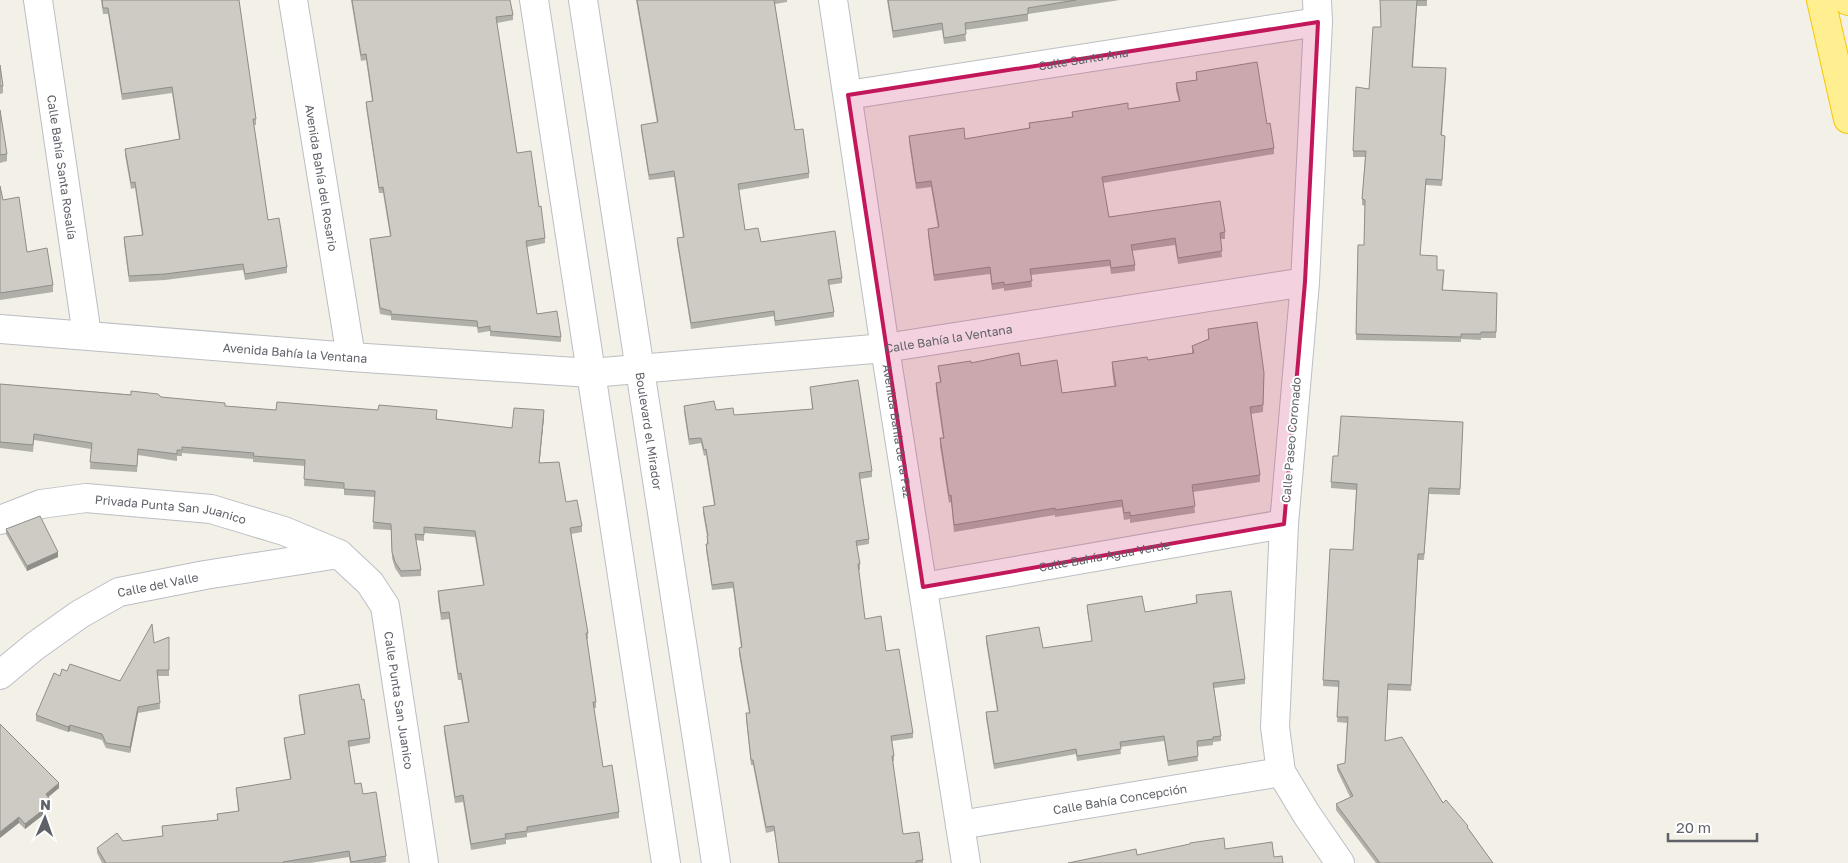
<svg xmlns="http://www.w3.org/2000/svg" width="1848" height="863" viewBox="0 0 1848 863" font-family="'Golos Text',sans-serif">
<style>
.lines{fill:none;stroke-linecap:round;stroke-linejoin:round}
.minor-casing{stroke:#bbbec3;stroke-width:30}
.secondary-casing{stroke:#bcbec5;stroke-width:30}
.motorway-casing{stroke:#f8c600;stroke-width:30}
.minor{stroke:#fff;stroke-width:28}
.secondary{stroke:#fff;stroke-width:28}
.motorway{stroke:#ffef90;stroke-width:28}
.wall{fill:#b0afa8}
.shaded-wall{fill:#908e88}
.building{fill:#cdcbc3;stroke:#908e88}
.marked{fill:#c2185b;fill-opacity:0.2;stroke:#c2185b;stroke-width:4;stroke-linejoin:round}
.labels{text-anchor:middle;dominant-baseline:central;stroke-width:4;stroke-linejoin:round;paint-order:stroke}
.street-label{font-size:12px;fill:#5e6168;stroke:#fff}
</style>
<rect width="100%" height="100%" fill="#f2f0e7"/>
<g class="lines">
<g class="minor-casing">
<g id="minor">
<path id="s1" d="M38,0l49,335"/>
<path id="s2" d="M293,0l58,357"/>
<path id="s3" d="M833,0l52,348 81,515"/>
<path d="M1317,0l1,22 -13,260 -21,242 -9,203 6,45 26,43 33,48"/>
<path id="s4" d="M848,95l470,-73"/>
<path id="s5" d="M0,329l351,28 240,16 294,-25 420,-66"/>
<path id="s6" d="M0,520l41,-16 45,-6 125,11 73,22 55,23"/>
<path id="s7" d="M923,587l361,-63"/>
<path id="s8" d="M960,825l321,-53"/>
</g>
</g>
<g class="secondary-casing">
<g id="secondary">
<path d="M534,0l132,863"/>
<path id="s9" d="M583,0l133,863"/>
<path id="s10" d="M0,675l35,-29 45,-32 39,-22 86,-17 134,-21 31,29 15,23 39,257"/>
</g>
</g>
<g class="motorway-casing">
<path id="motorway" d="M1821,0l27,119
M1848,0v1"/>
</g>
<use href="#minor" class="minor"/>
<use href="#secondary" class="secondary"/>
<use href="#motorway" class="motorway"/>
</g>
<path class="wall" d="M101,0h138l17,119v6h-2l14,95 19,47v6l-42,7 -2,-10 -78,10 -36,2 -5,-39v-6l18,-2 -7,-47 -4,1 -6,-34v-6l54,-10 -7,-46 -50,7 -14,-86h-5z
M351,0h159l3,15v5l-16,3 20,130 22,54 6,31v5l-18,4 10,67 24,23v5l-71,-6v-5l-12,2 -1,-6 -86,-7v-4l-11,-2 -10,-70v-5l20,-3 -7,-43h-4l-13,-86v-5l6,-1 -6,-41 -5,1z
M636,0h151v2l-12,2 20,126 14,43v5l-70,12 6,40 16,12 81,36v5l-13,2 5,27v5l-59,9 -1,-10 -83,13 -14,-86v-5l6,-1 -9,-60 -25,3 -8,-50v-5l16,-2z
M887,0h233l-92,14v7l-63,9 1,11 -22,3 -2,-14 -49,8z
M1380,0h47v6h-10l-4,61 33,7 -4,61 3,6 -3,45 -16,-1 -6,70 24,21 -1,14 54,3 -1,45h-15v2l-20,-1v3l-105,-2 2,-95h6l1,-39 -3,-1v-6l3,-42h-12v-6l16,-62 12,-62z
M0,65l3,21v7l-3,1z
M1196,72l71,52 7,24v6l-171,29 6,34 116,15v7h-5l2,18 -44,7 -3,-19 -43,6 3,14v6l-24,3 -1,-8 -79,9 1,12 -28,4v-3l-12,2 -2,-16 -56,7 -6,-46v-6l10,-1 -7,-41 -15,2 -7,-47v-6l56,3 64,-11v-5l43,-6v-5l56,-3 51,-8 -3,-11v-7l20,-3z
M0,110l7,44v7l-7,2z
M0,186l3,14 24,52 26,33v7l-53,8z
M1208,329l56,44 -1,39 -12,2 9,61v7l-67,10 2,21 -65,10v-4l-6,1 -2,-13 -67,10v-2l-101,17 -3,-30 -2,1 -9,-57v-8h3l-7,-48v-7l4,-1 -2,-16 33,-3 50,3 41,27 52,-7 -2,-17v-7l36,-2 44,-7v-7l16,-7z
M0,384l161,13 64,9 51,4 161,6v3l75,9 32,-11 -5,46 27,39 16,24v6l-11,2 17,99v6h-1l9,63v6h-2l9,59 16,45v6l-92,15v4l-21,3v4l-35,6 -8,-48 -8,1 -11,-71v-6l24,-4 -7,-42h-3l-9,-61 -8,1 -3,-22v-7l45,-6 -8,-48 -51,-4v8l-8,-1 5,30v6l-20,1 -6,-9 -3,-10 -1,-28 -18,-1 2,-32 -31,-2v-6l-40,-3 1,-20 -52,-4v-3l-71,-6v3h-5v5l-39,-6 -1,17 -47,-3 1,-20 -57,-9 -1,12 -33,-4z
M810,387l62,84v6l-12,2 9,60v5l-12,2 3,18v6h-2l7,49 21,32 27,82v5l-21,3 2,15v5l-1,1 10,72 20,26v3h-144l-5,-32 -8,2 -13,-68h-2l-5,-46v-6h3l-10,-59v-6h2l-8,-60 -21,2 -6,-40v-6h1v-8l-4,-23v-6l11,-2 -8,-50 -2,1 -3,-13 -12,2 -5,-33v-6l32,4 18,5 78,-6z
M1463,422l-3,73 -31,-1 -5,66h-6l-7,131 -23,-1 -3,51 83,87 25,35h-117l-40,-53v-6l14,-7 -13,-27v-5l8,-2 2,-40 -10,-1 2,-35 -16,-1v-6l30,-130 3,-60 -25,-2v-6l7,-26z
M6,529l52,28 -31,14 -21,-37z
M1196,595l49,84v5l-31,4 7,48v5l-8,1v3l-16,2 1,14 -30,5 -4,-25 -44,6 1,7 -44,7 -1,-7 -82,15 -8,-51v-6l11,-1 -11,-69v-6l57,12 49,-7 -5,-31v-5l58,7 51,-9z
M169,637v39h-11l2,33 -22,4 -8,40 -24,-5 -4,-8 -32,-9 -2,1 -32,-11v-6l24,-39 7,-5 53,10 34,-38z
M299,695l63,5 8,38v5l-21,4 6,37 8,10 23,62v6l-6,1h-30l-1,-6 -39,6h-208l-5,-10v-5l26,-7 40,-5 -1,-10 55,-6v-6l21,-3 -2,-23 54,-9 -6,-36v-5l20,-4 -5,-33z
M0,724l59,64 -11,9 2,8 -7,7v3l-18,14 -6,-6z"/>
<path class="shaded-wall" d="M544,410v7l-5,52v-6z
M58,552v5l-31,14v-5z
M138,707v6l-8,40v-6z
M70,725v6l-2,1v-5z
M59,783v5l-13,11v-5z
M50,800v5l-7,7v3l-18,14v-5l16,-17z
M19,817v6l-19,15v-6z"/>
<path class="building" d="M102,0h137l17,119h-3l15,101 11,-2 8,49 -42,7 -2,-10 -78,10 -36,2 -5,-39 19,-2 -8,-53 -4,1 -6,-34 55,-10 -8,-52 -50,7 -14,-86h-5z
M352,0h158l3,15 -17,2 21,136 14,-2 8,56 2,-1 4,32 -19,3 11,73 20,-3 4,26 -71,-6v-5l-12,2 -1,-7 -86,-7v-3l-11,-3 -10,-69 21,-3 -8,-49 -4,1 -13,-86 7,-1 -7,-47 -5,1z
M637,0h137l21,130 8,-1 6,44 -71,11 7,46 13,-2 3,14 74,-11 7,47 -14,2 6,32 -59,9 -1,-10 -83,12 -14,-85 7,-1 -10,-66 -25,4 -8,-50 17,-3z
M888,0h188l-48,8v6l-63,9 1,11 -22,4 -2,-15 -49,8z
M1380,0h47h-10l-5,67 34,1 -5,67 4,1 -3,44 -16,-1 -6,76 17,1v14h7l-2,20 55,3 -1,39h-15v2h-20v3l-105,-3 2,-89h6l1,-45 -3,-1 4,-48h-13l3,-64 13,2 4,-62h8z
M1257,62l10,62 3,-1 4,25 -172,29 7,40 111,-16 5,31 -5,1 2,18 -44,7 -3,-20 -44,7 4,20 -24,3 -1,-8 -80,9 2,12 -28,4v-3l-12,2 -2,-17 -56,8 -6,-46 11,-2 -8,-46 -15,2 -7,-47 55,-8 1,11 65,-11 -1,-5 44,-6 -1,-5 56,-9v6l52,-8 -4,-18 21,-3 -1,-8z
M0,65l3,21h-3z
M0,110l7,44 -7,1z
M0,186l3,14 16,-3 8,55 20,-4 6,37 -53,8z
M1257,322l7,51 -1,32 -13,2 10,68 -68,10 3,21 -65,10v-4l-6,1 -2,-13 -67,10v-2l-101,17 -3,-30 -2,1 -9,-58h4l-8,-55 5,-1 -3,-16 33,-5v2l48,-10 2,13 36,-6 5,33 54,-7 -4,-24 35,-5 1,3 46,-7 -2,-7 17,-7 -1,-10z
M858,380l14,91 -13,2 10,66 -13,2 4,23h-2l7,55 16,-3 5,35 13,-2 14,84 -22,3 3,20h-2l11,78 16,-2 4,28 -7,1v2h-137l-5,-37 -8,1 -13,-67h-2l-5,-47h4l-11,-65 3,-1 -9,-65 -21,3 -6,-41h2l-1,-8h1l-5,-29 12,-2 -9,-56 -2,1 -3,-12 -12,1 -5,-33 30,-5 2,9 17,-2 1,7 79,-6 -3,-22z
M0,384l131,11v-4l27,3 3,3 64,6v3l51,4 1,-8 101,8 1,-5 58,5 -1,9 76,9 2,-20 30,2 -5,53 20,-1 7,40 11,-2 5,26 -12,2 18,105h-2l10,69h-3l10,65 9,-2 7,47 -92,15v4l-22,3 1,4 -35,6 -8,-49 -8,2 -11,-71 25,-4 -8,-49 -3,1 -9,-62 -8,1 -3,-22 46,-6 -9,-54 -51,-4v8l-9,-1 6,36 -20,1 -6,-9 -3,-10 -1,-28 -18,-2 2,-31 -31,-2v-6l-40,-4 1,-19 -52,-4 1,-3 -72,-6v3h-5v4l-39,-5 -1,17 -47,-4 2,-19 -58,-9 -1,11 -33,-3z
M1341,416l122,6 -3,67 -31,-1 -5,66h-6l-7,131 -23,-1 -3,57 17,-4 41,66 3,-3 22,26 -1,1 26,36h-113l-44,-59 17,-8 -16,-31 8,-2 3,-46h-11l2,-36 -16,-1 7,-131 23,1 4,-66 -26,-2 2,-26h5z
M40,516l18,36 -31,14 -21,-37z
M1231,591l14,88 -32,4 8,53 -8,1v2l-16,2 1,15 -30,5 -4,-25 -44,6 1,7 -44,7 -1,-7 -82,15 -8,-52 12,-1 -12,-75 53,-9 4,21 49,-7 -5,-36 55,-9 3,16 52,-9 -1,-8z
M152,624l2,19 15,-6v33h-12l3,33 -22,4 -8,40 -24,-4 -4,-9 -32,-9 -2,2 -32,-12 18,-42 6,3 2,-7 5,2 3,-7 50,17z
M359,684l3,16 2,-1 6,39 -22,3 7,43 6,-1 2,11 13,-2 10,64 -35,6 -2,-11 -66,11v1h-177l-9,-15 20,-15 6,8 40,-5 -1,-10 56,-6 -1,-6 22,-3 -3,-23 55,-9 -7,-41 21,-4 -6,-39z
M0,724l59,59 -13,11 4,6 -9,7 2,3 -18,14 -6,-7 -19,15z
M1224,838l1,11 47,-7 2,15 8,-1 1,7h-215l68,-14 1,6 53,-11v-1z"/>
<path class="marked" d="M1318,22l-13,260 -21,242 -361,63 -75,-492z"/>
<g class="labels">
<g class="street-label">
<text stroke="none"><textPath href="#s4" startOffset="238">Calle Santa Ana</textPath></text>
<text stroke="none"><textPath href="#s1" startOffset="169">Calle Bahía Santa Rosalía</textPath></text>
<text stroke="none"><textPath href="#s2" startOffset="180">Avenida Bahía del Rosario</textPath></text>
<text stroke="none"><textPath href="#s5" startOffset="952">Calle Bahía la Ventana</textPath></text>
<text stroke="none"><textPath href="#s5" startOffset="296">Avenida Bahía la Ventana</textPath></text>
<text stroke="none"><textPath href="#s9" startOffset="436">Boulevard el Mirador</textPath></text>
<text stroke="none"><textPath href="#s3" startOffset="436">Avenida Bahía de la Paz</textPath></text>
<text transform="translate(1291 440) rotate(-85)">Calle Paseo Coronado</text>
<text stroke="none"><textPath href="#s6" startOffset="175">Privada Punta San Juanico</textPath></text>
<text stroke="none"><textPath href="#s7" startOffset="184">Calle Bahía Agua Verde</textPath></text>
<text stroke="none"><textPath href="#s10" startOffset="185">Calle del Valle</textPath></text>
<text stroke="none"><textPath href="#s10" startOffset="534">Calle Punta San Juanico</textPath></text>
<text stroke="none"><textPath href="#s8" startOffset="162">Calle Bahía Concepción</textPath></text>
</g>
</g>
<g transform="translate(45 818) rotate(2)" stroke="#ffffff" stroke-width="4" paint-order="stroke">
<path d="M0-4L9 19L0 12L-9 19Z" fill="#5e6168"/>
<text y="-8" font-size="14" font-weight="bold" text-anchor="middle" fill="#5e6168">N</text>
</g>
<path d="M1668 833v8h89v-8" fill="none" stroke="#5e6168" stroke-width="2.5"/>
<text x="1676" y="833" font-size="15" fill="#5e6168" stroke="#ffffff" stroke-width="4" paint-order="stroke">20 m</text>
</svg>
